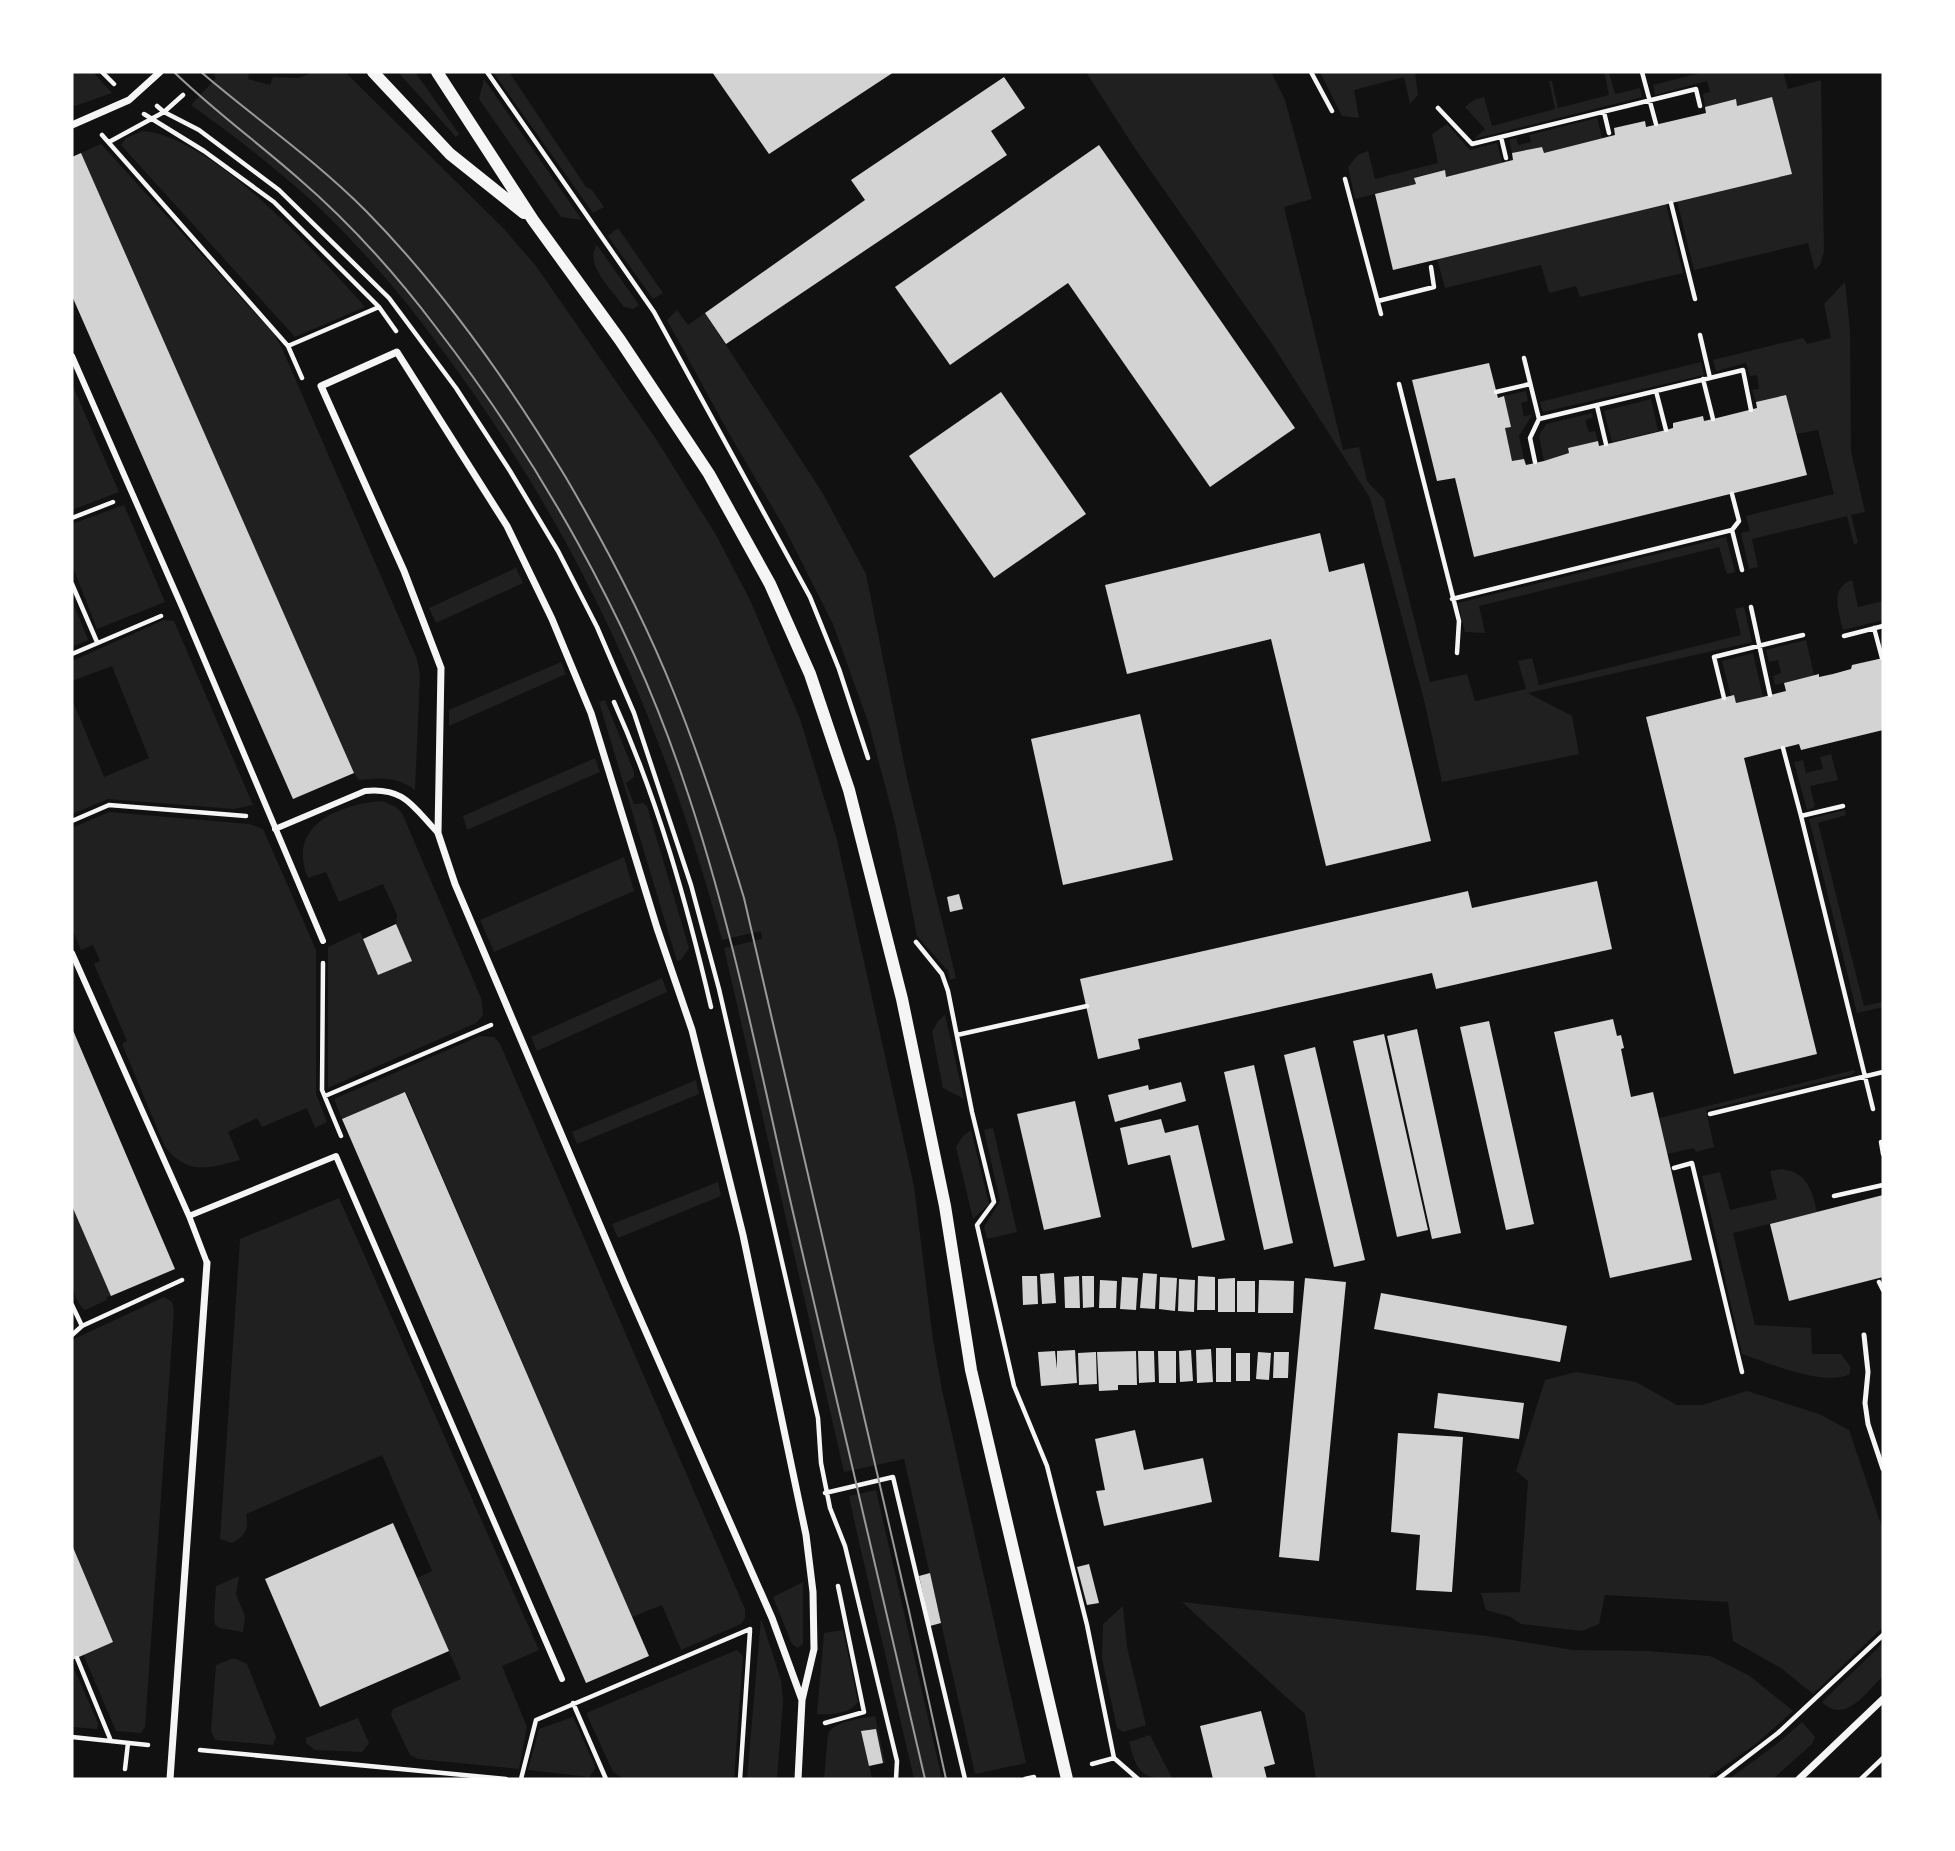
<svg xmlns="http://www.w3.org/2000/svg" width="1955" height="1851" viewBox="0 0 1955 1851" font-family="'DM Sans',sans-serif">
<style>
.green{fill:#202020}
.building{fill:#d3d3d3}
.lines{fill:none;stroke-linecap:round;stroke-linejoin:round}
.path{stroke:#f5f5f5;stroke-width:4.5}
.service{stroke:#f5f5f5;stroke-width:5}
.pedestrian{stroke:#f5f5f5;stroke-width:6}
.minor{stroke:#f5f5f5;stroke-width:7}
.tertiary{stroke:#f5f5f5;stroke-width:12}
.tram{stroke:#9a9a9a;stroke-width:2}
</style>
<rect width="100%" height="100%" fill="#111"/>
<path class="green" d="M72,72h21l19,21 -40,14z
M217,72h32l-1,7 22,6 3,-8 26,1 15,-6h31l159,157 32,37 120,173 60,96 35,67 49,117 37,121 77,346 19,154 9,50 84,373 -51,11 -71,-315 -60,13 -120,-524 38,-9 -1,-8 -39,9c-55,-203 -130,-377 -251,-550 -49,-70 -103,-139 -168,-197 -35,-31 -73,-60 -112,-88l25,-27 -2,-3z
M398,72h17l44,62 -3,3z
M493,72h16l77,115 6,3 12,17 -11,6z
M1086,72h185l14,28 27,99 -28,8 59,243 16,-3 8,34 17,18 46,183 37,-8 8,27 51,-12 -8,-28 14,-3 7,27 202,-50 -6,-26 9,-2 8,35 -224,51 44,23 7,38 -137,28 -17,-78 -55,-206 -98,-154 -136,-194z
M1320,72h95l3,23 -8,9 -6,-27 -50,13 5,28 -17,-2z
M1604,72h5l6,22 25,-6 2,9 -168,42 11,-10 -20,-22 9,-7 10,-3 8,29 63,-17 -6,-28h3l6,27 51,-13z
M1704,72h79l5,17 33,-9 3,171 -4,14 -5,5 -7,-27 -114,27 -17,-69 114,-28 -19,-76 -35,9 -1,-6 -31,7 -2,-13 7,-2 -3,-11 -52,14 -2,-10z
M484,79l98,141 -21,-3 -82,-118z
M1597,118l5,20 -58,15 -2,-6 -30,6 -3,-13 7,-2 2,7 13,-3 -2,-7z
M1447,124l23,26 27,-7 5,20 -56,14 -2,-7 -29,7 1,7 -61,15 -7,-32 10,-12 10,-4 7,28 63,-16 -6,-29z
M143,131c69,5 177,125 222,176l-70,30 -174,-192 5,-7z
M101,144l173,190 7,12 136,313 3,17 -5,114c-21,-14 -31,-12 -56,-10l-5,-7 -273,-620z
M1666,204l17,69 -103,24 -4,-11 -27,7 -8,-28 -96,23 -8,-29z
M618,228l45,65 -10,6 -45,-63z
M597,245l42,60 -6,4 -9,-2c-11,-16 -41,-43 -27,-62z
M1845,282l5,48 1,121 14,61 -14,3 7,28 -4,1 -7,-28 -95,23 6,28 -9,2 -8,-36 9,-2 -4,-15 88,-22 -16,-64 -22,4 -10,-39 -30,7 -4,-12 7,-1 -2,-14 -7,1 -4,-13 -30,8 -3,-11 90,-22 4,6 24,-6 -7,-34z
M677,310l11,15 17,-12 117,179 44,82 41,204 49,200 -6,2 -2,-9 -31,-35 -22,-113 -26,-98 -36,-101 -49,-97 -57,-97 -60,-110z
M1701,362l3,13 -161,37 -3,-10z
M72,384l47,108 -47,18z
M1526,391l2,10 -7,2 3,13 8,-1 -13,21 5,23 -12,2 -7,-33 -1,-32z
M1651,399l7,32 -46,11 -8,-31z
M1592,413l1,4 -8,3 4,12 6,-1 3,10 -30,7 1,5 -25,8 -5,-25 7,-12z
M124,505l41,97 -68,27 -25,-64v-41z
M1726,537l9,35 -8,2 -8,-27 -240,59 6,27 -20,-1 -7,-29z
M516,568l7,15 -87,40 -7,-15z
M1852,580l6,27 25,-6v19l-40,10c-4,-18 -14,-42 9,-50z
M72,600l16,40 -16,7z
M164,620l10,1 79,184 -19,4 -126,-10 -36,15v-115l32,78 45,-19 -37,-92 -40,15v-20z
M1806,640l8,35 -39,10 -2,-9 8,-3 -3,-13 -9,2 -3,-12z
M1753,653l10,44 -27,6 -2,-8 -3,1 -9,-35z
M561,662l5,12 -117,52v-16z
M605,700l29,72v5l-8,6 8,21 9,-1 4,3 42,142 -8,12 -4,1 -78,-259z
M1831,754l7,26 -28,6 5,21 -8,3 -13,-48 9,-2 3,13 17,-4 -3,-12z
M595,758l5,14 -133,58 -4,-14z
M383,801l13,6 6,6 79,185 2,17 -7,8 -148,65v-141l32,-15 18,42 18,-50 1,-9 -14,-31 -44,18 -13,-30 -18,6c-22,-53 32,-74 75,-77z
M1845,810l1,5 -28,8 46,183 19,-4v5l-26,6 -48,-194z
M109,812l140,12 14,5 53,121v144l11,28 -12,6 -8,-20 -45,19 -5,-9 -29,14 12,28c-31,8 -52,16 -75,-13l-43,-103 5,-3 -33,-77 6,-3 -7,-16 -12,5 -9,-21v-101z
M624,857l10,34 -140,61 -14,-32z
M662,978l5,14 -130,59 -6,-14z
M945,1015l19,84 -21,-11 -11,-56 6,-11z
M480,1036l14,1 6,7 245,565v9l-4,6 -60,26 -19,-45 -30,12 -226,-525 -64,27 -8,-20z
M1854,1070l1,2 -4,3 -145,35 8,37 -18,5 -2,-4 -27,6 -8,-36z
M696,1080l3,14 -122,50 -5,-12z
M993,1128l24,104 -30,7 -3,-12 16,-26 -16,-71z
M971,1130l18,74 -16,15 -17,-72 7,-11z
M1782,1169c25,4 30,20 35,43l-84,21 22,92 56,3 1,26h29l9,12v8c-26,13 -81,-11 -108,-20l-40,-178 18,-4 10,38 47,-11 -7,-28z
M718,1182l3,14 -103,42 -6,-14z
M339,1198l200,452 -37,16 25,61 -8,42 -101,-10 -8,-4 -19,-40 2,-6 68,-30 -44,-101 15,-7 -50,-116 -136,59c3,14 0,22 -14,29l-12,-4 20,-300z
M72,1206l39,90 -5,1 1,3 -22,10c-21,-14 -13,-80 -13,-104z
M164,1297l8,5 2,9 -29,416 -4,6 -25,-2 -33,-77 30,-12 -41,-97v-205z
M1576,1372l60,10 41,23h25l45,-14 72,23 30,16 34,100v97l-70,67 -32,-26 -48,-27 -5,-39 -123,-7 -6,29 -17,7 -61,-7 -10,-7 -25,-7 -5,-17 39,-1 8,-111 -12,-10 29,-91z
M876,1490l66,289h-28l-57,-246 -8,-37z
M239,1576l-3,18 9,22 -2,16 -23,-4 -5,-3 -1,-8 2,-31z
M803,1582v62l-5,4 -6,-4 -19,-47z
M1182,1602l305,34 86,14 74,1 63,5 40,20 43,35 -36,32 -51,36h-390l-11,-65z
M1123,1606l4,41 19,78 -23,7 -6,-4 -15,-69 1,-35z
M761,1618l20,62 2,21 -6,78h-30z
M843,1630l15,72c-8,12 -27,13 -41,12l7,-81z
M1883,1643v33c-17,16 -37,49 -61,26z
M737,1650l6,6 -9,123h-110l-11,-7 -27,-59z
M234,1658l13,6 29,73 -3,8 -58,-5 -4,-9 5,-66z
M72,1664l26,59 -1,6 -25,-2z
M875,1716l10,47h-2l-7,-34 -14,3 10,47h-48l4,-45c7,-14 33,-15 47,-18z
M573,1717l21,47 1,5 -6,8 -61,-7 11,-41z
M358,1718l11,25 -7,9 -47,-2 -9,-7v-5z
M1802,1722l13,15 -3,7 -39,35h-44l49,-36z
M1150,1735l22,43 1,1c-32,0 -36,-7 -44,-37z"/>
<path class="building" d="M712,72h182l-125,82z
M1004,77l21,31 -34,23 16,24 -281,189 -21,-31 160,-113 -14,-20z
M1772,97l20,77 -399,96 -18,-76 41,-10 -2,-6 31,-8 1,7 67,-17 -1,-7 30,-6 2,6 71,-18 -1,-7 31,-7 1,6 60,-14 -1,-6 31,-8 1,7z
M1099,145l196,283 -85,59 -142,-204 -118,82 -55,-78z
M81,153l273,620 -61,26 -221,-503v-139z
M1489,363l9,35 6,-2 7,31 -6,1 7,33 12,-2 2,6 18,-4 25,-8 -1,-5 30,-7 1,5 67,-16 7,-2v-5l30,-7 1,5 9,-2 44,-11 -1,-6 30,-7 21,80 -333,82 -19,-79 -18,3 -25,-101z
M1001,392l85,122 -92,64 -85,-122z
M1320,533l9,39 35,-9 67,278 -105,25 -55,-227 -144,35 -22,-89z
M1883,658v72l-82,20 -2,-6 -55,14 73,296 -83,20 -88,-357 88,-22 2,8 27,-6 23,-6 -2,-8 35,-9v3l14,-3 18,-5 1,-4z
M1140,714l33,146 -110,25 -32,-146z
M1597,881l15,68 -176,40 -4,-16 -294,66 2,10 -42,10 -18,-80 388,-88 4,17z
M959,894l4,15 -13,3 -3,-15z
M396,924l16,37 -34,14 -15,-36z
M1613,1019l4,17 4,-1 3,13 -3,1 10,48 22,-5 39,168 -82,18 -56,-246z
M1489,1021l45,203 -28,6 -46,-203z
M72,1028l103,241 -64,27 -39,-90z
M1417,1029l44,204 -29,6 -45,-203z
M1384,1034l44,196 -31,7 -44,-196z
M1315,1047l50,213 -31,7 -50,-212z
M1254,1065l39,178 -29,7 -40,-178z
M1181,1082l5,19 -71,21 -7,-27 40,-10 1,5z
M405,1092l244,564 -63,27 -244,-564z
M1075,1101l26,116 -57,13 -27,-116z
M1161,1119l4,14 33,-8 27,115 -33,8 -22,-93 -42,10 -8,-37z
M1883,1195v82l-94,24 -19,-77z
M1054,1273l2,30 -14,1 -2,-30z
M1143,1273l14,1 -2,35 -15,-1z
M1022,1276h15l1,28 -15,1z
M1079,1276l1,32h-15l-1,-31z
M1082,1276h12v31l-11,1z
M1198,1276l17,1v33h-18z
M1122,1277l16,1 -2,32 -16,-1z
M1160,1277l17,1 -2,33 -16,-2z
M1235,1278v34h-17v-33z
M1305,1278l41,4 -27,279 -40,-4z
M1179,1279l16,1 -1,32 -16,-1z
M1100,1280l17,1 -1,27h-17z
M1259,1280l35,1 -1,32h-35z
M1237,1281h18v31h-18z
M1381,1293l186,33 -7,36 -186,-33z
M1216,1348h15v34h-15z
M1211,1349l2,33 -16,1 -1,-33z
M1075,1350l2,33 -36,3 -3,-34 17,-1 2,18v-18z
M1191,1350l2,31 -13,1 -1,-31z
M1136,1351l1,34h-19v5l-19,1 -2,-39z
M1138,1351h16l1,31 -16,1z
M1158,1351h18v32h-17z
M1096,1352l1,32 -18,1 -1,-32z
M1258,1352l13,1 -2,27 -13,-1z
M1274,1352h15l-1,26h-15z
M1236,1353h14v28h-14z
M1438,1393l86,10 -5,36 -85,-11z
M1135,1430l9,40 59,-12 9,44 -108,24 -8,-35 9,-1 -10,-51z
M1398,1433l65,4 -11,155 -36,-2 4,-55 -29,-3z
M393,1523l56,128 -129,56 -55,-128z
M72,1545l41,97 -41,18z
M1089,1564l10,39 -12,2 -10,-38z
M930,1573l11,50 -11,3 -11,-50z
M1261,1711l14,53 -11,3 3,12h-54l-13,-53z
M876,1729l7,34 -14,3 -8,-35z"/>
<g class="lines">
<path class="path" d="M102,72l12,12
M487,72l167,240 156,285 29,72 29,89
M1311,72l21,39
M1642,72l14,52
M157,106l7,6 35,18 80,60 110,108 67,90 54,83 48,80 39,76 37,86 57,172 28,104 99,429 3,45 9,45 15,38 52,215 -1,18
M1438,108l34,36 224,-55 4,17
M1604,112l5,21
M144,114l60,37 70,51 105,105 17,24
M102,135l186,211 14,32
M1501,137l5,21
M109,142l55,-30 19,-17
M1345,179l36,135
M1671,203l24,96
M1378,301l56,-14 -3,-20
M1700,335l10,43 33,-8 8,40
M288,346l91,-39
M1524,358l15,61 171,-41
M1703,379l10,40
M1399,384l60,237 -2,32
M1656,391l10,39
M1496,392l34,-8
M1597,406l9,38
M1535,462l-5,-24 9,-19
M1732,494l7,27 -7,9
M72,518l41,-16
M72,584l25,58
M1452,599l280,-69 10,40
M1751,607l19,88
M1874,628l8,30
M1844,636l39,-10
M72,654l89,-38
M1724,698l-10,-41 89,-22
M614,702c44,98 73,202 97,305
M1783,748l18,68
M1843,806l-42,10 72,293
M72,821l37,-16 137,11
M916,942l26,32 6,17 24,121 22,90 -17,23 37,161 33,80 40,159 27,133 24,21
M323,963l-1,127 19,46
M957,1035l130,-29
M325,1096l166,-71
M1710,1114l173,-42
M1881,1142l2,12
M1674,1168l18,-5 50,209
M1834,1196l49,-11
M1879,1282l4,8
M72,1305l10,21 100,-46
M72,1335l10,-9
M825,1493l68,-16 72,302
M77,1658l34,83
M573,1703l33,76
M825,1723l39,-11 -26,-126
M72,1737l76,8
M200,1750l306,29
M1092,1764l22,-6
M125,1769l3,-26
M521,1779l15,-59 214,-91
M740,1779l10,-148
M1025,1779l9,-2
M1718,1779l60,-46 105,-98
M1861,1779l22,-21"/>
<path class="service" d="M1864,1335l4,37 -3,31 3,21 15,45"/>
<path class="pedestrian" d="M72,356l110,251 141,334
M275,829l90,-38c40,-4 48,16 73,42
M72,953l117,263 18,47
M189,1216l147,-60 226,523"/>
<path class="minor" d="M72,125l57,-25 31,-28
M170,1779l37,-516
M798,1779l4,-79 12,-51 -1,-57 -7,-57 -63,-300 -51,-205 -35,-102 -66,-215 -39,-94 -45,-93 -110,-174 -76,34 83,185 37,97 -3,165 17,51 169,398 148,336 30,82
M1799,1779l84,-80"/>
<path class="tertiary" d="M373,72l77,82 74,59
M437,72l96,148 87,120 89,134 61,110 40,90 39,116 53,209 43,207 26,164 96,409"/>
<path class="tram" d="M174,72c39,38 83,70 124,106 51,44 97,95 137,148 103,133 195,294 248,453 48,140 76,285 109,429 45,190 88,381 133,571
M201,72c55,47 113,87 165,139 78,79 142,171 199,265 41,70 79,142 109,217 27,67 49,136 70,205l165,713 37,168"/>
</g>
<rect width="1955" height="1851" fill="none" stroke="#ffffff" stroke-width="147"/>
</svg>
